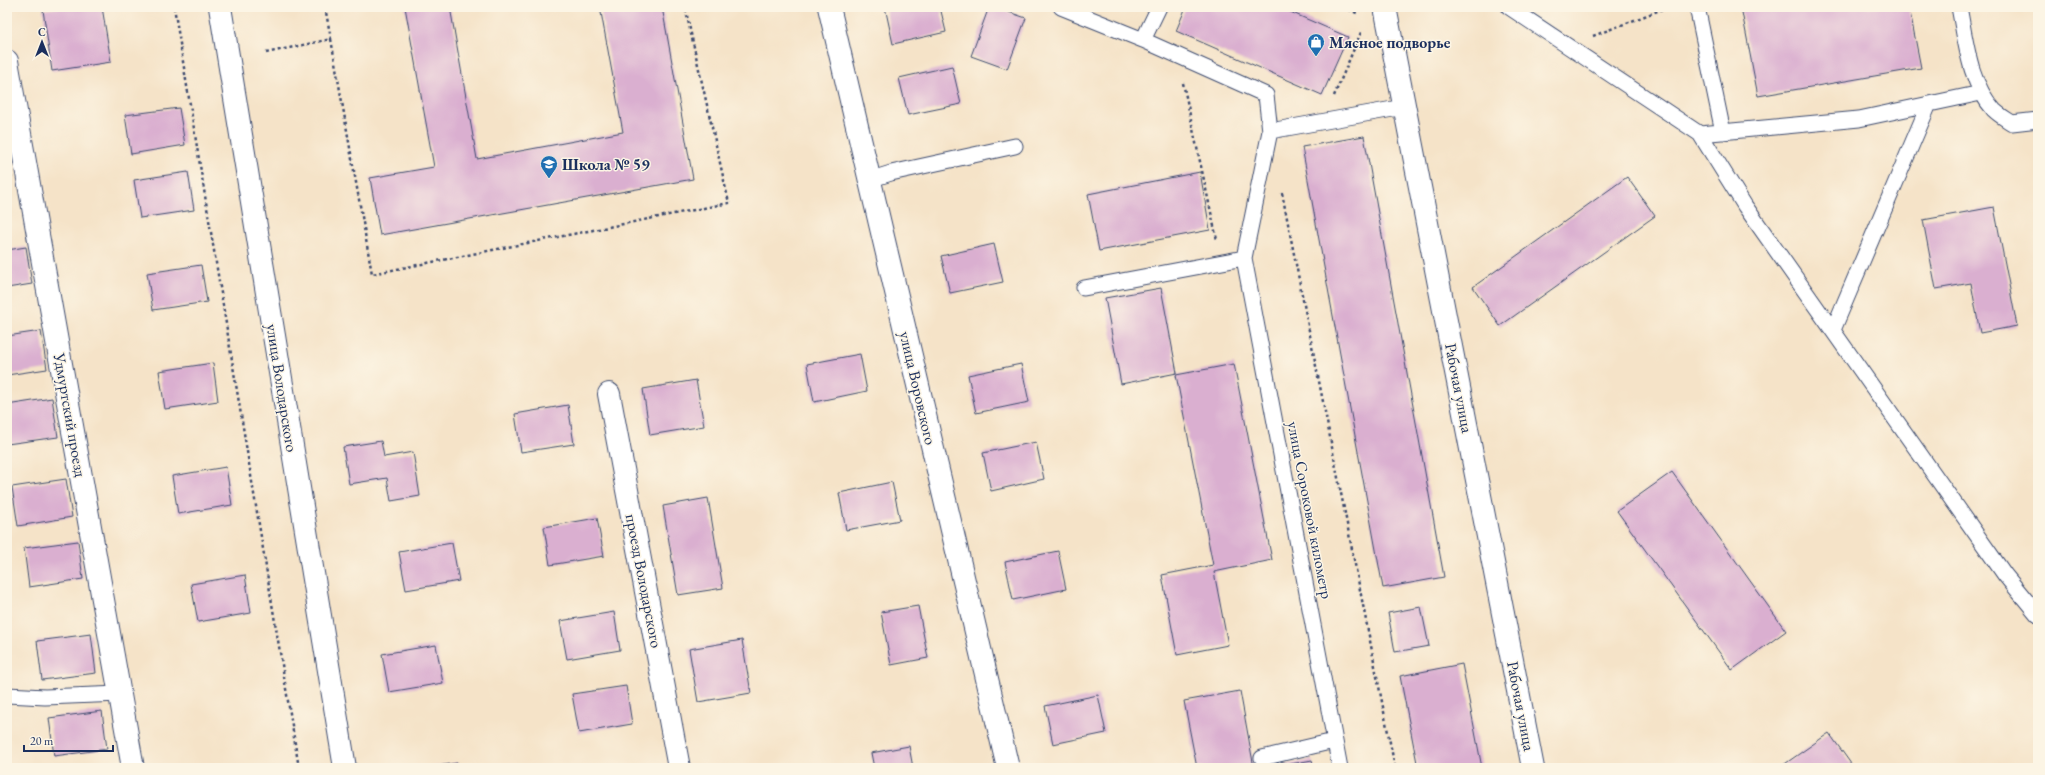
<svg xmlns="http://www.w3.org/2000/svg" width="2045" height="775" viewBox="0 0 2045 775" font-family="'EB Garamond',serif">
<style>
.building{fill:#daafd0}
.lines{fill:none;stroke-linecap:round;stroke-linejoin:round}
.service-casing{stroke:#3c4a6e;stroke-width:17}
.minor-casing{stroke:#3c4a6e;stroke-width:24}
.tertiary-casing{stroke:#3c4a6e;stroke-width:24}
.path{stroke:#3c4a6e;stroke-width:2.5;stroke-dasharray:3 3;stroke-linecap:butt}
.service{stroke:#fff;stroke-width:15}
.minor{stroke:#fff;stroke-width:22}
.tertiary{stroke:#fff;stroke-width:22}
.labels{text-anchor:middle;dominant-baseline:central;stroke-width:3;stroke-linejoin:round;paint-order:stroke}
.poi-label{font-size:16px;font-weight:bold;fill:#1b2f5e;stroke:#fcf5e5;text-anchor:start}
.street-label{font-size:16px;fill:#1b2f5e;stroke:#fcf5e5}
</style>
<rect width="100%" height="100%" fill="#fcf5e5"/>
<filter id="ink" filterUnits="userSpaceOnUse"><feTurbulence type="fractalNoise" baseFrequency=".025" numOctaves="2"/><feDisplacementMap in="SourceGraphic" scale="8" xChannelSelector="R" yChannelSelector="G"/><feConvolveMatrix kernelMatrix="1 2 1 2 8 2 1 2 1" color-interpolation-filters="sRGB"/></filter>
<filter id="wash" filterUnits="userSpaceOnUse"><feTurbulence type="fractalNoise" baseFrequency=".012" numOctaves="4" result="noise"/><feDisplacementMap in="SourceGraphic" scale="16" xChannelSelector="R" yChannelSelector="G"/><feGaussianBlur stdDeviation="0.9" result="paint"/><feColorMatrix in="noise" values="0 0 0 0 0 0 0 0 0 0 0 0 0 0 0 0 0 1.4 0 .05"/><feComposite in="paint" operator="in"/></filter>
<g filter="url(#wash)">
<rect width="100%" height="100%" fill="#f5e3c8"/>
<g id="blocks">
<path class="building" d="M63,7h39l9,55 -59,9 -9,-61z
M405,7h45l27,152 146,-27 -23,-125h62l31,172 -313,56 -10,-57 64,-11z
M885,7h55l6,25 -53,12z
M989,7h5l32,11 -19,51 -36,-13z
M1186,7h93l69,30 -26,58 -146,-64z
M1741,7h168l12,61 -163,28z
M952,66l9,38 -53,11 -9,-37z
M179,108l6,37 -54,9 -6,-39z
M1364,136l80,441 -61,11 -81,-441z
M7,150l5,28 -5,1z
M188,172l6,38 -54,8 -6,-38z
M1200,172l10,58 -111,21 -11,-57z
M1627,177l28,39 -155,110 -27,-39z
M1994,207l23,119 -37,7 -9,-50 -35,6 -13,-69z
M994,244l9,38 -53,11 -9,-37z
M26,247l6,37 -25,4v-38z
M201,265l6,37 -54,8 -6,-37z
M1161,288l16,85 -56,11 -16,-86z
M41,331l6,38 -40,6v-39z
M860,354l7,37 -53,11 -7,-38z
M213,363l5,38 -53,8 -6,-38z
M1021,364l8,38 -53,11 -8,-38z
M1234,364l38,196 -58,12 14,73 -51,10 -15,-80 51,-10 -37,-190z
M696,380l8,46 -54,9 -7,-46z
M52,398l6,39 -51,7v-39z
M568,405l6,39 -53,8 -6,-38z
M381,441l3,16 29,-5 7,44 -29,5 -4,-23 -38,6 -6,-37z
M1036,442l8,37 -53,12 -8,-38z
M226,467l6,38 -54,9 -6,-38z
M1672,472l114,159 -54,39 -115,-159z
M66,479l6,38 -54,9 -6,-39z
M892,482l8,38 -54,10 -7,-37z
M708,498l15,90 -45,7 -15,-89z
M597,518l7,38 -54,9 -6,-38z
M78,541l5,38 -54,8 -5,-39z
M452,543l7,38 -53,9 -7,-38z
M1058,551l8,38 -53,11 -8,-38z
M245,575l6,38 -53,9 -7,-38z
M918,606l10,52 -37,7 -10,-53z
M1421,607l8,39 -34,6 -7,-39z
M614,612l6,38 -53,9 -7,-38z
M91,634l5,39 -54,7 -5,-39z
M742,640l9,53 -53,9 -9,-53z
M436,645l7,38 -54,9 -7,-38z
M1462,664l20,104h-64l-18,-92z
M626,686l6,38 -53,9 -7,-39z
M1240,691l14,77h-57l-13,-67z
M1098,695l8,38 -53,11 -8,-38z
M102,711l5,38 -53,7 -5,-38z
M1829,733l25,35h-75z
M909,746l4,22h-39l-3,-15z
M1312,760l2,8h-39v-1z
M457,763l1,5h-27v-1z"/>
</g>
</g>
<g filter="url(#ink)">
<use href="#blocks" fill-opacity="0" stroke="#3c4a6e" stroke-width="1"/>
<g class="lines">
<g class="service-casing">
<path id="service" d="M1061,7l82,33
M1159,7l-16,33 123,55 4,36 -26,127 96,510
M1509,7l191,127 159,-15 122,-26
M1697,7l26,125
M1959,7c7,35 10,75 35,103 5,5 12,9 18,13l26,-3
M1270,131l134,-24
M1700,134l45,72 260,369 33,40
M869,180l22,-7 124,-27
M1084,288l160,-30
M1833,330l96,-226
M7,695l38,2 75,-3
M1262,758l72,-17"/>
</g>
<g class="minor-casing">
<path id="minor" d="M829,7l179,761
M1385,7l148,761
M7,61l126,707
M609,394l70,374"/>
</g>
<g class="tertiary-casing">
<path id="tertiary" d="M220,7l125,761"/>
</g>
<path class="path" d="M174,7l125,761
M1343,7l16,7
M1593,36l75,-29
M331,39l41,235 357,-71 -44,-196
M266,53l65,-14 -6,-32
M1183,83l34,157
M1334,96l28,-66
M1282,193l113,575"/>
<use href="#service" class="service"/>
<use href="#minor" class="minor"/>
<use href="#tertiary" class="tertiary"/>
</g>
</g>
<defs>
<g id="shop-pin" transform="scale(0.9)"><path d="M0 17L-7.5 6A9.5 9.5 0 1 1 7.5 6Z" fill="#1f6fb2" stroke="#fcf5e5"/><path d="M-5-2.5h2.3a2.7 3.5 0 0 1 5.4 0H5L5.5 6h-11ZM-1.5-2.5h3a1.5 2.3 0 0 0-3 0Z" fill="#fff"/></g>
<g id="school-pin" transform="scale(0.9)"><path d="M0 17L-7.5 6A9.5 9.5 0 1 1 7.5 6Z" fill="#1f6fb2" stroke="#fcf5e5"/><path d="M0-5L7-2L0 1L-7-2ZM-4 1L0 2.5L4 1V4Q0 6-4 4Z" fill="#fff"/></g>
</defs>
<g fill-rule="evenodd">
<use href="#shop-pin" x="1316" y="42"/>
<use href="#school-pin" x="549" y="164"/>
</g>
<g class="labels">
<g class="poi-label">
<text x="1329" y="42">Мясное подворье</text>
<text x="562" y="164">Школа № 59</text>
</g>
<g class="street-label">
<text transform="translate(282 388) rotate(81)">улица Володарского</text>
<text transform="translate(918 388) rotate(77)">улица Воровского</text>
<text transform="translate(1459 388) rotate(79)">Рабочая улица</text>
<text transform="translate(70 415) rotate(80)">Удмуртский проезд</text>
<text transform="translate(1310 510) rotate(79)">улица Сороковой километр</text>
<text transform="translate(644 581) rotate(79)">проезд Володарского</text>
<text transform="translate(1521 706) rotate(79)">Рабочая улица</text>
</g>
</g>
<rect width="2045" height="775" fill="none" stroke="#fcf5e5" stroke-width="24"/>
<g transform="translate(42 42)" stroke="#fcf5e5" stroke-width="3" paint-order="stroke">
<path d="M0-3L7 15L0 10L-7 15Z" fill="#1b2f5e"/>
<text y="-6" font-size="11" font-weight="bold" text-anchor="middle" fill="#1b2f5e">С</text>
</g>
<path d="M24 745v6h89v-6" fill="none" stroke="#1b2f5e" stroke-width="2"/>
<text x="30" y="745" font-size="12" fill="#1b2f5e" stroke="#fcf5e5" stroke-width="3" paint-order="stroke">20 m</text>
</svg>
